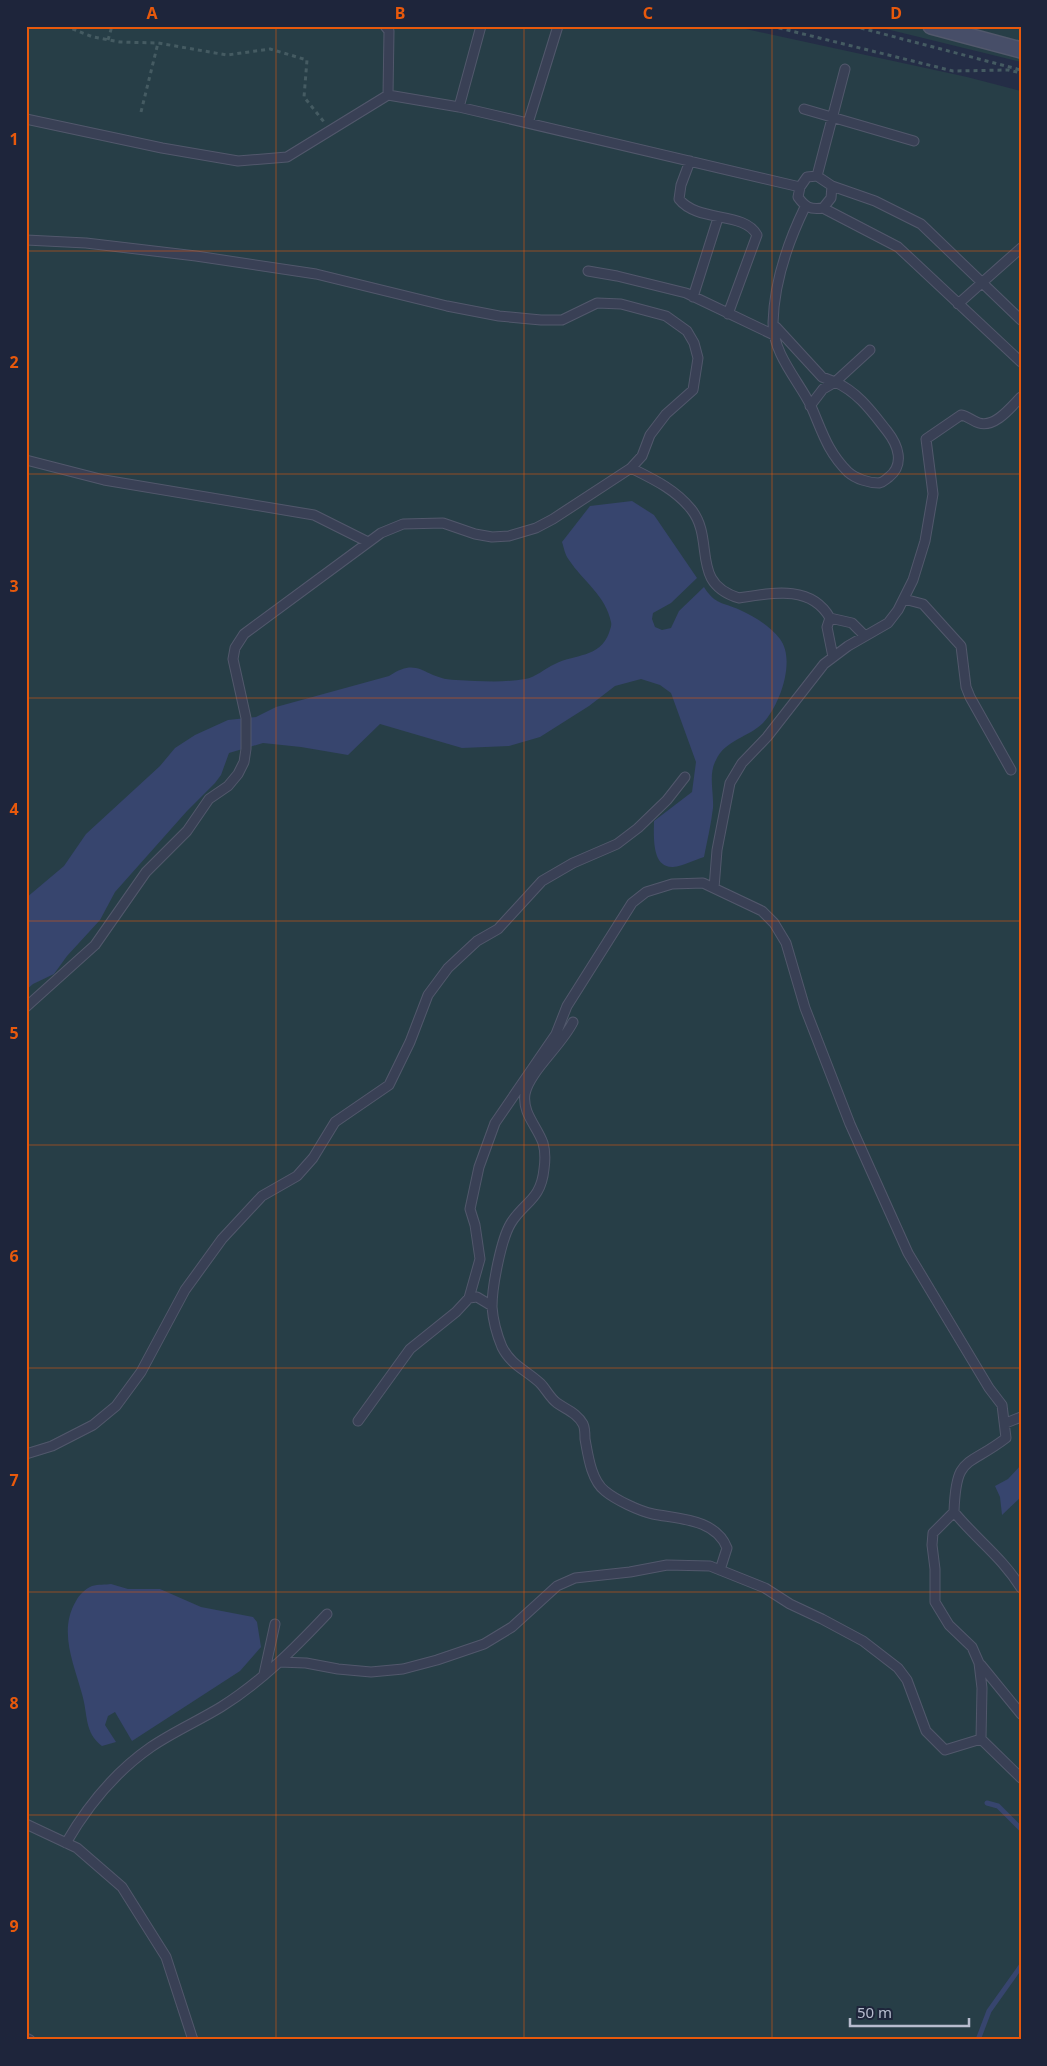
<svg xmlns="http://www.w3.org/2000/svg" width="1047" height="2066" viewBox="0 0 1047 2066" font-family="'Noto Sans',sans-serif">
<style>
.green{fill:#273e47}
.water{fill:#37456e}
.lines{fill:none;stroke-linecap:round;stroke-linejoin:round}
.stream{stroke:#37456e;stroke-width:5}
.service-casing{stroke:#52586c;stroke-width:11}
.secondary-casing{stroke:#52586c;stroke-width:18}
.path{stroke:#455b62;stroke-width:3;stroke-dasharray:4 4;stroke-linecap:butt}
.service{stroke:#394055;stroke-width:9}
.secondary{stroke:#474e68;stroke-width:15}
.grid{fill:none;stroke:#e8590c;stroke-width:1;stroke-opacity:0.55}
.neatline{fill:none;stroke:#e8590c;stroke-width:2}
.grid-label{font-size:16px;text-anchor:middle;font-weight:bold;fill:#e8590c}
</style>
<rect width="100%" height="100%" fill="#242d46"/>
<path class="green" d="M26,26h706l235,51 54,14v1949h-995z
M874,26h147v36z"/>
<path class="water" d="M632,501l22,14 43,63 -26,25 -18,10 -1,6 3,8 7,3 9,-2 8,-17 25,-24c11,18 19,15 36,23 15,7 30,16 40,29 16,21 0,66 -17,84 -14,14 -38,17 -47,37 -8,14 -2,33 -3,48 -2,17 -6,33 -9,49 -10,3 -21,9 -31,10 -22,1 -19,-32 -19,-46l38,-29 4,-30 -25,-69 -11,-8 -19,-6 -26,7 -26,20 -49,31 -31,9 -47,2 -82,-24 -32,31 -47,-8 -38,-4 -34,10 -8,22 -6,8 -28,28 -72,81 -15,28 -33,36 -13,18 -21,10 -7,6v-92l38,-32 22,-32 74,-68 15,-18 20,-13 33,-15 28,-3 20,-10 113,-31c31,-21 34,3 67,4 23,1 46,3 69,-1 10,-1 20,-11 30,-15 19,-10 45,-6 54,-31 1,-4 3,-7 2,-11 -5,-26 -28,-41 -42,-62 -4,-5 -5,-12 -7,-18l28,-36z
M1021,1465v32l-19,18 -2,-18 -5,-11 13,-7z
M111,1584l17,5h32l41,18 52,10 4,5 4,25 -21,24 -108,70 -17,-29 -7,4 -3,9 11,17 -14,4c-18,-13 -14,-32 -20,-52 -8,-30 -24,-63 -6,-93 3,-6 9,-12 16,-15 6,-2 14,-1 19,-2z"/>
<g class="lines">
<path class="stream" d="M987,1803l11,3 23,23
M978,2040l11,-29 32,-45"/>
<g class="service-casing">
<path id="service" d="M385,26l4,5 -1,64
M459,107l22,-81
M804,109l110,32
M26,119l136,29 76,13 49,-4 101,-62 71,12 341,80
M528,123l30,-97
M690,161l-9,24 -2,14c19,24 65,12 78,36l-29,79
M817,176l28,-107
M832,186l43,15 46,23 100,96
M805,207c-17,35 -31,77 -32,116 0,31 25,57 38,83 11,25 16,45 37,66 8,7 21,11 31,11 5,-1 6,-3 10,-6 16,-13 9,-32 -2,-46 -15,-19 -29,-39 -52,-49l-12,7 -13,17
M823,208l8,-10 1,-12 -15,-10 -10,1 -7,10 -2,10c7,10 12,13 25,11l75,39 123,115
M26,240l60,3 110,13 120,18 131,32 52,10 42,4h21l35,-17 24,1 45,12 21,15 7,12 4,15 -5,32 -27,24 -16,21 -8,21 -11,12 -78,51 -17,9 -27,8 -17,1 -17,-3 -32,-11 -40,1 -22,9 -137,101 -9,14 -2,11 13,59v31l-2,13 -6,12 -10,12 -19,13 -22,32 -41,41 -51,73 -69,62
M588,271l29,5 69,17 90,43
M693,297l25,-79
M958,304l63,-56
M776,327l46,50 13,5 35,-32
M26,460l78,20 210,35 54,27
M631,468c22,11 44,21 60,41 25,31 -2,74 48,89 32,-5 72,-14 91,20l-3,9 6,30
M904,599l19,5 38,42 5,41 4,10 41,73
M830,618l22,5 13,13
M714,888l3,-38 13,-67 12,-20 25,-26 57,-73 24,-18 40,-23 10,-13 15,-30 12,-39 8,-47 -7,-55 35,-24c7,1 11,6 18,8 16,5 32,-16 42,-26
M573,1022c-11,23 -44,50 -48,72 -3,19 12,32 18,49 2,7 2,19 1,26 -3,31 -20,33 -33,54 -10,16 -19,64 -19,84 1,13 5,28 10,40 9,18 24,23 38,36 6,6 10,15 17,20 10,7 20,10 26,21 2,4 2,10 2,15 3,16 6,41 20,52 11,9 34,20 48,23 26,5 63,5 74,34l-7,22
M469,1298l8,-1 15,9
M1006,1423l15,-6
M26,1454l26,-8 41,-21 23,-19 25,-34 44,-82 37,-51 40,-43 35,-20 16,-18 22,-36 54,-37 21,-43 18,-47 20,-27 29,-27 21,-12 44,-48 31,-18 44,-19 21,-16 29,-28 18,-23
M954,1512c22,27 48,45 67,76
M279,1662l27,1 32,6 33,3 32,-3 34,-9 47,-16 28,-17 45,-41 18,-8 55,-6 37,-7 43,1 55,22 25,16 32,15 41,22 35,27 9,12 19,51 19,19 36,-11 1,-51 -3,-25 -7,-16 -23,-22 -14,-23v-33l-3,-24 1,-12 21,-21c2,-58 13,-44 52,-74l-4,-33 -13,-17 -81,-135 -58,-129 -45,-116 -19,-65 -12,-20 -12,-12 -59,-28 -31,1 -26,8 -14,11 -65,103 -11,28 -61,89 -16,44 -9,42 5,16 5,34 -11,39 -13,14 -46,37 -52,72
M981,1665l40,49
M264,1674l11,-50
M981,1739l40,39
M26,1824l51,24 45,39 44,70 27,83
M66,1843c22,-38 49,-71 85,-96 22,-15 47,-26 70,-40 40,-25 74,-59 106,-93
M26,2038l4,2"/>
</g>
<g class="secondary-casing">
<path id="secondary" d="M931,26l90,24"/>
</g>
<path class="path" d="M65,26l28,11 27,5 38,1 69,12 43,-6 37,11 -3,37 20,25
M771,26l182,45 55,-1 13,3
M853,26l168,44
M108,40l4,-14
M141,112l17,-69"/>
<use href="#service" class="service"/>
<use href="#secondary" class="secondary"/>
</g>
<path class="grid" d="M276,26v2014M524,26v2014M772,26v2014M26,251h995M26,474h995M26,698h995M26,921h995M26,1145h995M26,1368h995M26,1592h995M26,1815h995"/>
<rect width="1047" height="2066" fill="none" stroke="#1e253b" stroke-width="55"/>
<path d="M850 2018v8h119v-8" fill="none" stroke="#b7bcce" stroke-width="2.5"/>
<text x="857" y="2018" font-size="15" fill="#b7bcce" stroke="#1e253b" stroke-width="4" paint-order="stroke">50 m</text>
<rect x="28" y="28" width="992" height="2010" class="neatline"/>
<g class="grid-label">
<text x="152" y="19">A</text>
<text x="400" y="19">B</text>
<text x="648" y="19">C</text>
<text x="896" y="19">D</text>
<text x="14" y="145">1</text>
<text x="14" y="368">2</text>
<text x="14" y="592">3</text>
<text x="14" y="815">4</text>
<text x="14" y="1039">5</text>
<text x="14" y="1262">6</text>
<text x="14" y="1486">7</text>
<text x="14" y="1709">8</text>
<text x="14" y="1932">9</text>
</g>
</svg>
